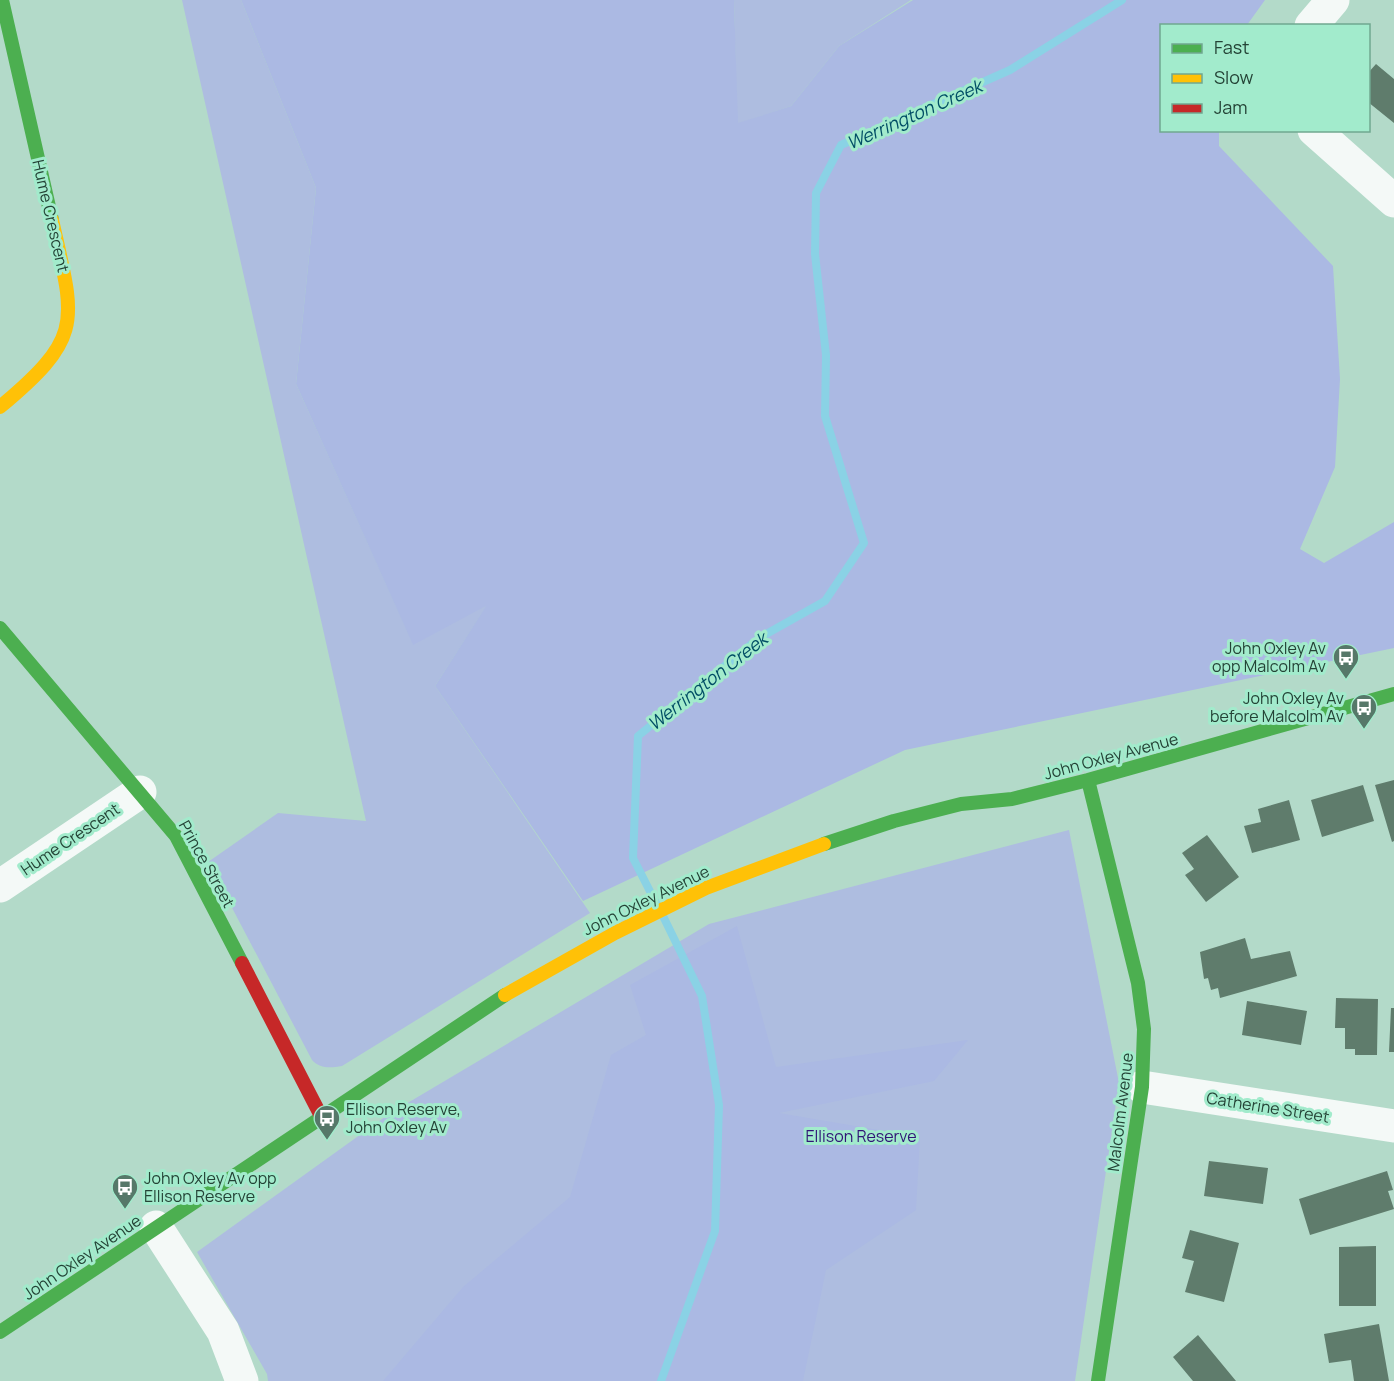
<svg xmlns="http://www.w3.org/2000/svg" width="1394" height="1381" viewBox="0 0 1394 1381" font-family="Manrope,sans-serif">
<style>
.green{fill:#aebde0}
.forest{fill:#abb9e3}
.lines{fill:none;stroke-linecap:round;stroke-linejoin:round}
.stream{stroke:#8ad2e5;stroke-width:8}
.building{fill:#5f7c6c}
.street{stroke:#f4f9f7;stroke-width:33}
.fast{stroke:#4caf50;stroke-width:14}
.slow{stroke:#ffc107;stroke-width:14}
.jam{stroke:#c62828;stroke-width:14}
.labels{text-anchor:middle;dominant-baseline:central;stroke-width:6;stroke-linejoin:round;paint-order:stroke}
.street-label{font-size:16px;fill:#244336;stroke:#a2ebcc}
.poi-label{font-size:16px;fill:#244336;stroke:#a2ebcc;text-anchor:end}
.park-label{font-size:16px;fill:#301476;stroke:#a2ebcc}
.water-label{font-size:18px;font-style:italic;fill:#004d65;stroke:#a2ebcc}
</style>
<rect width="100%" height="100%" fill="#b3dac9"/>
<path class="green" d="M182,0h59l75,188 -20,196 117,260 74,-39 -52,81 155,227 -248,153c-11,2 -22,3 -30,-6l-104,-198 70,-49 88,8z
M734,0h177l-72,46 -48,60 -54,18z
M1069,830l50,253 -44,298h-807l-1,-7 -70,-122 192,-138 320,-190z"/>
<path class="forest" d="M241,0h493l4,123 53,-17 48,-60 74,-46h352l-18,25 -85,1v104l57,1v15l114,120 7,113 -5,88 -35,82 24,14 70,-41v126l-489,102 -322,151 -148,-215 51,-80 -73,39 -117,-261 20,-196z
M737,926l39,141 192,-27 -34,41 -155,32 141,24 -4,73 -90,60 -23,111h-420l80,-94 107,-90 41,-142 35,-20 -16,-50z"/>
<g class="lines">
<path class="stream" d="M657,905l-24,-47 5,-122 121,-98 66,-37 39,-58 -39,-127 1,-61 -11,-101 1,-61 25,-48 169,-75 112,-70
M661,1381l54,-150 4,-126 -17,-109 -39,-80"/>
</g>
<path class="building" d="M1376,64l18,15v44l-26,-21v-29z
M1394,780v61l-2,1 -17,-57z
M1363,785l11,36 -52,16 -11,-37z
M1289,800l11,40 -48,13 -8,-27 17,-4 -3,-13z
M1207,835l32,42 -33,25 -21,-27 9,-6 -12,-16z
M1245,938l6,21 39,-8 7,25 -77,22 -2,-10 -7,2 -3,-12 -4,1 -4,-27z
M1336,998l42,1 -1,56h-22v-6h-10v-21h-10z
M1247,1001l60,10 -6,34 -59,-10z
M1391,1008h3v44h-5z
M1209,1161l59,7 -5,36 -59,-8z
M1387,1171l6,19 -5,1 6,18 -84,26 -11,-36z
M1190,1230l49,13 -15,59 -39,-10 9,-31 -12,-3z
M1376,1246v60h-37v-59z
M1379,1324l10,57h-35l-3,-21 -22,3 -5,-29z
M1198,1335l38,46h-43l-20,-24z"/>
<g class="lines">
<path class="street" d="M1311,26l22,-26
M1314,130l80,71
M0,886l140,-94
M1142,1087l252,39
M156,1227l67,104 19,50"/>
<path class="fast" d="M2,0l50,220
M0,628l176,208 66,127
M1088,780l50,203 6,46 -2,58 -44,294
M824,844l70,-23 67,-17 51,-5 76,-19 306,-86
M0,1332l505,-337"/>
<path class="slow" d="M0,407c85,-71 75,-85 52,-187
M505,995l110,-62 91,-45 118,-44"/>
<path class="jam" d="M242,963l79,153"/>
</g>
<defs>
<g id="bus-pin" transform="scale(1.35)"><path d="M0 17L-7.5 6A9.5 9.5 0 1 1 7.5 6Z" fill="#567869" stroke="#a2ebcc"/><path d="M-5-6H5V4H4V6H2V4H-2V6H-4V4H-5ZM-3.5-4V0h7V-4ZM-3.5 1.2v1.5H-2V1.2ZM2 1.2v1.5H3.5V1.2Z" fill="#fff"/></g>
</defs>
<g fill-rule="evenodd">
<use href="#bus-pin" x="1346" y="657"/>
<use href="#bus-pin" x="1364" y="707"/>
<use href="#bus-pin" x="327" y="1118"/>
<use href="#bus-pin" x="125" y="1187"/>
</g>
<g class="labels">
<g class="street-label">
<text transform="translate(51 216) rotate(77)">Hume Crescent</text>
<text transform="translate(1111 756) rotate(-15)">John Oxley Avenue</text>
<text transform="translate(70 839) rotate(-34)">Hume Crescent</text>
<text transform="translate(207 864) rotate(61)">Prince Street</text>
<text transform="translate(646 900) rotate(-26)">John Oxley Avenue</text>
<text transform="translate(1268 1107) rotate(9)">Catherine Street</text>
<text transform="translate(1120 1112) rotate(-83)">Malcolm Avenue</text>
<text transform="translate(82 1257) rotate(-34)">John Oxley Avenue</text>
</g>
<g class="poi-label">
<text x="1326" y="648">John Oxley Av<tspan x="1326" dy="18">opp Malcolm Av</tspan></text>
<text x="1344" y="698">John Oxley Av<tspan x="1344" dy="18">before Malcolm Av</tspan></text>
<text x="346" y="1109" text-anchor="start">Ellison Reserve,<tspan x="346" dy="18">John Oxley Av</tspan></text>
<text x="144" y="1178" text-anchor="start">John Oxley Av opp<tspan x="144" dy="18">Ellison Reserve</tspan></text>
</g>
<g class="park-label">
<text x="861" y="1136">Ellison Reserve</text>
</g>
<g class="water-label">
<text transform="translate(914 114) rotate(-24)">Werrington Creek</text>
<text transform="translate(707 681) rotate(-38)">Werrington Creek</text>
</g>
</g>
<rect x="1160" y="24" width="210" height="108" fill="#a2ebcc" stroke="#70a890" stroke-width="1.5"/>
<rect x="1172" y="44" width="30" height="9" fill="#4caf50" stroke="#70a890" stroke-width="1.5"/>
<text x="1214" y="54" font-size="18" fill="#244336">Fast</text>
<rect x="1172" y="74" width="30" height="9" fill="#ffc107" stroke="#70a890" stroke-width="1.5"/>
<text x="1214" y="84" font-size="18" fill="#244336">Slow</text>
<rect x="1172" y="104" width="30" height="9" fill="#c62828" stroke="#70a890" stroke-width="1.5"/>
<text x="1214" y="114" font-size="18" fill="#244336">Jam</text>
</svg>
